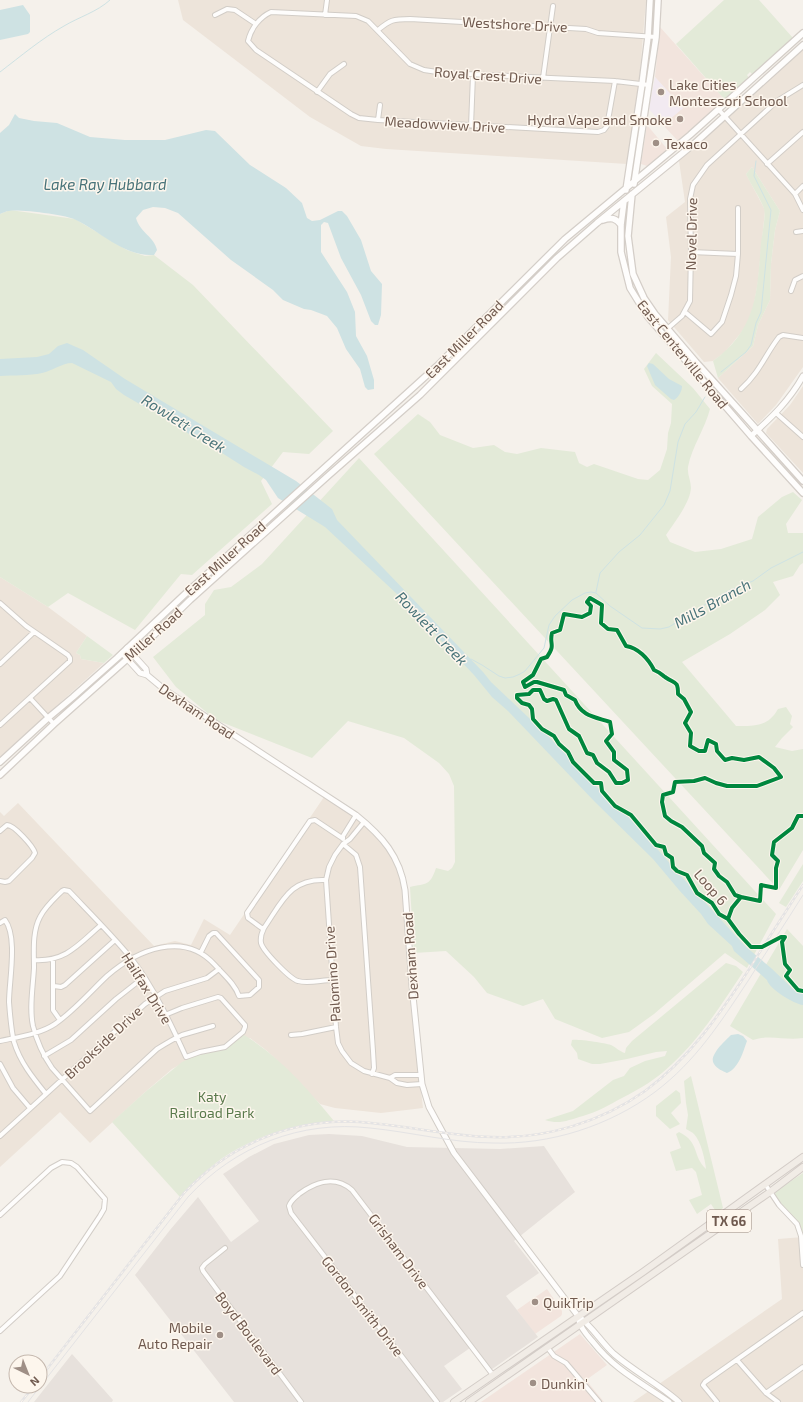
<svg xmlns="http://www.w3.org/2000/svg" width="803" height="1402" viewBox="0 0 803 1402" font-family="'Exo 2',sans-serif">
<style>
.residential{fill:#ede4da}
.commercial{fill:#f2e4dd}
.industrial{fill:#e7e1dc}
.education{fill:#f2eaf1}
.green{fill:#e3ead8}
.water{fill:#cee2e3}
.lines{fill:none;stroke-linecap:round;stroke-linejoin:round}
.stream{stroke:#cee2e3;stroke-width:1}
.minor-casing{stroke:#d2cdc7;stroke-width:6}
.tertiary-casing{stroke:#d2cdc7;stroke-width:7}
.secondary-casing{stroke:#d4cec8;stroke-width:8}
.primary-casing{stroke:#d3ccc7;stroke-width:8}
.minor{stroke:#fefdfc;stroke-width:4}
.tertiary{stroke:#fefdfc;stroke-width:5}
.secondary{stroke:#fefdfc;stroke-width:5.5}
.primary{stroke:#f1ece6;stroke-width:6}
.tram{stroke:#e4e3e4;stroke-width:1}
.rail-casing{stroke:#e4e3e4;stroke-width:2.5}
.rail{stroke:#fdf6ed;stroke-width:1;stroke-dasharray:3;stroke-linecap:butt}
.cycleway-casing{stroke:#fdf6ed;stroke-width:6}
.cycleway{stroke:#00873e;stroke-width:4}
.poi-dot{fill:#9f8f86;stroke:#fdf6ed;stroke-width:1.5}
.labels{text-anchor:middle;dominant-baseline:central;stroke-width:3;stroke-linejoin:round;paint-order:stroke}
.shield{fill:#fdf6ed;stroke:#9a897e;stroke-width:1}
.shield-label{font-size:13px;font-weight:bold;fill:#705a4f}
.street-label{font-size:14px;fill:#705a4f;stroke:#fdf6ed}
.poi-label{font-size:14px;fill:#705a4f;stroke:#fdf6ed;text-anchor:start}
.park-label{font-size:14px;fill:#5a7a4c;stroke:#fdf6ed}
.water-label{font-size:15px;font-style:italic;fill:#487379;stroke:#fdf6ed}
</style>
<rect width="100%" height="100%" fill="#f5f1eb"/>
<path class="residential" d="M178,0h468l-6,72 -13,92 -241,-15 -25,-3 -51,-29 -127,-97z
M803,49v318l-27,38 -18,19 -40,-46 35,-32 5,-21 12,-25 1,-36 4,-34 5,-19 -28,-44 -6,7 19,36 -7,71 -5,29 -8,18 -20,24 -12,9 -9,1 -36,-42 3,-63 -5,-40 19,-15 -6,-41z
M803,386v87l-37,-40 1,-4 23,-24z
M0,577l48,30 39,29 -11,17 4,2 1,4 23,4 -104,94z
M324,797l34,21 28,28 9,14 7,20 13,158 8,70 -42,5 -46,-5 -15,-4 -40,-41 -14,-13 -16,-12 -34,13 -15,2 -29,16 -28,24 -54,50 -30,-31 -60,55v-355l4,4 14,-13 136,143 21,-5 16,4 13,-26 26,16z
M803,1237v165h-170l149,-103 -4,-60z"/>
<path class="commercial" d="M660,27l65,73 -47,41 -15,-16 20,-17 -28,-31z
M647,125l21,25 -21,16 -6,-2z
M547,1289l15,22v3l-1,2 -26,18 -18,-24z
M580,1334l27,31 -21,15 18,22h-123z"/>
<path class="industrial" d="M329,1134l33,2 45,11 93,2 44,-3 31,46 -61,49 25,32 -33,23 32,41 -50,35 -18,-24 -26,18 18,23 -19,13h-209l-99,-127 35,-45 28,-33 33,45 28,-21 -36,-47 26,-17 25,-13 35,-9z
M72,1354l41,46 -1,2h-78z"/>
<path class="education" d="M655,77l28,31 -20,17 -14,-16z"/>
<path class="green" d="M724,0h35l34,38 -40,37 -3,-3 -3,3 2,3 -24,22 -49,-56z
M752,167l28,44 -5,19 -4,34 -1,36 -12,25 -5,21 -35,32 -5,-17c44,-32 44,-68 48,-118 1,-7 5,-29 3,-34 -2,-8 -14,-26 -18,-35z
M10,210l65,9 52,31 18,6 9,-1 39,30 140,146 -24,23 -26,-2 -22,29 11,23 -80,71 -11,-1 -46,56 -67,-37 -20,14 -48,-30v-363z
M656,353l37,35 17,21c-5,20 -18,37 -22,58 -1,7 3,14 3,21 -1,15 -17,35 -25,47l4,7 25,10 26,-3 31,-10 6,-22 24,-20 11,-5 9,8 -16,24 2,9h15v30l-3,2 -7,11 -20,6 7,13 -15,15 -35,24 -48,28 54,64c18,0 32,1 42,-17l8,-2 6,9 -2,8 3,3 -11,11 -7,9 17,4 11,-2v101l-24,40 -405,-436 44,-40 12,8 10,13 33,13 21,-3 11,7 12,2 24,-6 34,4 4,11 8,4 7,-3 44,15 10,1 12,-10 7,-21 1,-16 3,-10 1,-19 -20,-18 -8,-17z
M359,458l417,456 -29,54 -22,-15 -71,61 -25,18 -27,6 -47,-19 -12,-20 -20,7 -36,-13 -13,-16 -28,-26 -32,2 -4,-66c17,-4 20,-1 26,-19l12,3 4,-3 3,-6 -1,-76 -5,-12 -10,-11 -35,-25 -56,-17 -36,37 -96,-38 -40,-33 -23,-30 52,-42v-11l9,-14 17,-3 31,-23z
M87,636l26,19 -9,8 -23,-4 -1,-4 -4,-2z
M803,864v17l-17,26 -7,-4z
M787,929l16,17v92c-18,3 -32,-4 -50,2l-23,-14z
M726,963l10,3 7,6c-21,32 -42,65 -71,92 -14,14 -32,25 -50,34 -13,7 -25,14 -39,18 -15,4 -23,9 -38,4l28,-9 40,-31 11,-4 6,-8 15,-7 20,-5 2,-5 -11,1 -29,7 -27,5h-8l-14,-5 -1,-6 -6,-8 1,-5c7,-1 32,3 39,5 5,2 9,7 14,8l1,-5 6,-7z
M244,1035c35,21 64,54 90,86 -39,3 -80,15 -113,38 -15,11 -28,25 -41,38l-68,-75 32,-29 38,-31 19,-9 15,-2 12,-4z
M691,1076l32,132 -6,5 -6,-9 -14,10 -8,-14 13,-5 -6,-23 -4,-4 -16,3 -6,-19 11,-4 -5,-14 3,-2c21,10 13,24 27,37 -1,-9 -5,-28 -12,-35 -2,-2 -6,-4 -8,-5l2,-14 -2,-12 -2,-22z
M676,1090l4,3 1,10 -10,10 9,11 -10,5 -14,-13v-10z
M803,1173v64c-2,-23 -23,-25 -28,-43l1,-3z"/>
<path class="water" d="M23,5l7,10v17l-2,2 -28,6v-30z
M15,114l4,4 15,3 23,2 33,14 35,3h40l41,-10 9,1 35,34 36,23 16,15 5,15 5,3 8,-1 18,-9h4l5,5 14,24 10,31 11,13 -1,31 -3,10h-3l-4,-4 -10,-26 -20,-37 -13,-35 -4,-1 -3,3v27l26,40 8,20 1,24 11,20 7,24v9l-6,1 -3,-3 -5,-18 -14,-20 -9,-21 -10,-12 -16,-6 -7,-1 -21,-9 -10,-10 -42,-30 -53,-47 -13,-5 -12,-1 -10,3 -7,8c4,15 18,18 21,32l-3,5c-29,2 -53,-23 -78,-35 -9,-5 -57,-11 -67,-9 -3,0 -6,2 -9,3v-81l9,-8z
M67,343l16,7 42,29 171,102 36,28 5,11 146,152 8,10 58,55 69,72 14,11 48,55 65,71 26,22 21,20 4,3 7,2v12c-9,-1 -34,-16 -36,-25l-33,-29 -2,-5 -24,-22 -7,-10 -22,-24 -26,-31 -58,-57 -87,-91 -16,-14 -18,-22 -76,-80 -73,-68 -47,-29 -12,-18 -7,-5 -15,-8 -44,-28 -11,-5 -30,-22 -9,-2 -26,-15 -8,-6 -5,-7 -39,-19c-10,0 -20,8 -30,10 -13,3 -28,2 -42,3v-17l37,-2 12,-3 9,-8z
M649,363l4,1 16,15 13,7c0,5 -3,11 -8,14l-3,-1 -16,-14 -8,-19z
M738,1034l5,2 4,5c-4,11 -8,27 -20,32 -4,-2 -10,-4 -13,-9 -6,-8 11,-23 17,-29z"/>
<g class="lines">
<path class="stream" d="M0,72c21,-16 41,-33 64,-46 15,-9 33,-14 46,-26
M721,372l25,-20 5,-7 5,-22 5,-11 10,-102 -17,-34 2,-15
M596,592l4,-19 19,-21 21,-17 24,-30 6,-14 8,-49 7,-18 11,-12 9,-15
M471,659l11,6 17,11 6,2 8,-1 7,-3 5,-3 19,-23 5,-23 6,-9 17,-16 13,-7 6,-1 5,1 14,13 32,22 18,1 9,-2 45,-28 16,-9 23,-9 18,-13 32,-16"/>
<g class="minor-casing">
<path id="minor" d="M215,15l12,-6 8,1 21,14
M325,15l2,-15
M378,30c12,-10 15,-11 32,-11l176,10 12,4 58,4
M543,78l10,-72
M615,81l-8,45 -3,4 -6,2 -220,-12 -19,-2 -8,-4 -95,-64 -8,-9c3,-13 12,-24 23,-29l85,4 12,5 42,43 14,6 20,3 171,8 34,4
M317,92l13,-18 14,-10
M719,110l76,84 8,16
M378,120l2,-15
M471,126l2,-51
M767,164l36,-32
M795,194l8,-8
M796,232l7,-1
M691,252l47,2
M791,291l4,-11 8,-4
M685,312l26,22 11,-12 9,-27 5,-19 2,-22v-46
M667,329l15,-13 8,-15 1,-49 -1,-53 3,-14 14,-20 70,-64 26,-16
M741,389c19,-17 24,-34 38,-52l4,-2 20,3
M776,413l27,24
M0,603l26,23 42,29 2,3v3l-70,64
M0,664l34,-32
M30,698l24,26
M364,822l-14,17 -7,5 -8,11 -6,12 -3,13 10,147 2,16 4,8 9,12 13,8 26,7 7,5 10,2 15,-1
M0,831l7,-6c7,0 26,21 28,28l-3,5 -23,23 -4,1 -5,-1
M343,839v-3l13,-21
M343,844l13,11 4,12 13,184 1,17 -2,6
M326,880c-36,-2 -44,22 -62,48 -2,4 -4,9 -3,15 2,8 29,36 37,38 10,3 24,-1 34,-1
M0,923l5,-3c13,17 4,61 4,82 1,12 2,28 5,40 6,20 19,36 32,52
M263,929l-15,-11 -1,-5 63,-92 5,-1 27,18
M53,959v51l7,10
M34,960c32,2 45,-16 67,-35
M54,986l7,1 4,-2 50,-45
M165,1015l17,-7 36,-11 3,1 24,27v2l-2,5 -18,15 -25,5 -14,5c-15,-33 -33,-71 -55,-99 -19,-23 -41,-45 -62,-67l-5,-1 -2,1c-8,8 -17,16 -22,26 -8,15 -6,35 -6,51 -1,19 -5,40 -1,58 4,16 10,29 19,42l38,43 67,-62c8,-5 16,-10 25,-14l31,-9
M291,1035l11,-1 34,-7
M0,1041c18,-4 40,-7 55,-17 19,-13 35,-32 52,-48 30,-26 77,-46 108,-11 9,10 20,19 24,31l11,-1 9,-8v-7l-43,-47h-3l-4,3 -8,16
M44,1056l27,-16 45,-41 28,-22
M0,1064l13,24 17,20
M390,1078l5,-3h26
M0,1136l145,-132 20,-13 42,-13 12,-9
M765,1184l14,21 18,19 4,12 2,29
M0,1215l51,-47 11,-6 9,1 6,4 28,32 -1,10 -4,7 -40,60 -60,55
M225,1248l-20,16 -3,4 1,3 98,131
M547,1347l7,9 12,7 33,39
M737,1360l29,33 12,9
M766,1393l37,-26
M437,1402l-146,-189 -2,-7c2,-6 6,-8 10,-12 16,-12 36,-19 53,-4l141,185
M717,1402l-14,-17 2,-3 98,-69"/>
</g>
<g class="tertiary-casing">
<path id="tertiary" d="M751,436c20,-18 39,-36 52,-60
M127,648l19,21 1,6
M122,653l18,20 7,2 18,15 191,125c26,21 44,41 49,75l7,96 10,98 7,23 25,46 124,163c14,10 23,26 36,38 21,18 45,30 65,48
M579,1321c2,8 8,14 14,21 22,28 47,40 76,60"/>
</g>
<g class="secondary-casing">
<path id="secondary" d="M634,184l22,-147 2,-37
M626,190l16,-106 6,-47 2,-37
M632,194l-4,42 5,38 11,24 11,16 41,48 107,119
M624,201l-3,24v27l9,36 18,29 103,119 52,57
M603,220c8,-3 13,-2 18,5
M0,762l48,-44 25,-21 44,-39 67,-63 253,-229 128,-127 125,-104 113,-102
M0,775l54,-51 99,-88 37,-36 139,-125 91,-80 137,-137 40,-35 98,-80 108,-98"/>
</g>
<g class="primary-casing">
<path id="primary" d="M454,1402l189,-130 160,-115
M469,1402l301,-210 33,-25"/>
</g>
<use href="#minor" class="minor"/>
<use href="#tertiary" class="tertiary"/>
<use href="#secondary" class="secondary"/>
<use href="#primary" class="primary"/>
<path class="tram" d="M28,1402l160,-205c47,-51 113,-77 182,-69 41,4 82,15 123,15 57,2 116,-17 162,-51 41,-31 65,-69 93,-111 18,-29 37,-57 55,-86"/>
<g class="rail-casing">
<path id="rail" d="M40,1378l144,-185c46,-49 109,-75 176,-71 44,3 88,14 132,15 53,2 109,-15 153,-46 45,-33 75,-77 105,-123 17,-28 35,-55 53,-83
M21,1402l13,-16"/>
</g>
<use href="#rail" class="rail"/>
<g class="cycleway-casing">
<path id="cycleway" d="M803,816h-5l-6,12 -18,14 -2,13 6,6 -2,7v20l-15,-3 -1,16 -19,-4 -9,11 -4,11 11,15 12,13h11l19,-10h4l-3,5 3,22 5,6 -4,6 12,14 5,1
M728,919l-9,-5 -7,-11 -15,-10 -10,-18 -10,-4 -4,-4 -1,-9 -6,-4 -2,-7 -8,-2 -25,-30 -16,-9 -13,-15 -1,-8h-7l-21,-21 -5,-10 -9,-8 -5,-8 -12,-7 -9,-10 -1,-10 -3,-4 -7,-2 -5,-5v-3l12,-1 4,-4h7l4,9 3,2 6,-2 3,1 13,29 10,7 8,17 6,2 4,8 12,9 7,11h6l6,-3 -1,-10 -13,-10v-8l-8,-11 6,-7 -2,-12c-15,-5 -29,-6 -35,-22l-9,-5 -2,-5 -27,-8h-3l-9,5 -2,-5 10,-7 8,-16 6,-2c9,-13 2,-12 5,-24l8,-3 4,-16 18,3 8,-4 1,-7 -4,-4 3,-4 12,7 -1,18 7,6 9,1 9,16c12,2 22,12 28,24 5,2 7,4 11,7 10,7 13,3 13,17l6,5 7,13 -6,11 6,10 -1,13 9,5h6l3,-11 8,4 1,7 8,9 7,-2 12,2 15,-3 15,11 7,9 -24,9h-30l-11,-3 -11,-5 -11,3 -19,1 -2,10 -10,3 -1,7 3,14 6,5 11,6 20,19 2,7 11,10 -1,6 5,7 8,6 8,13 6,2"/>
</g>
<use href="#cycleway" class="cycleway"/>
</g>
<g class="poi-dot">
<circle cx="661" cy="92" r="4"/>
<circle cx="680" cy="119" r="4"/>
<circle cx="656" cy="143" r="4"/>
<circle cx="535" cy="1302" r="4"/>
<circle cx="220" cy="1335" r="4"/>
<circle cx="533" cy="1383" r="4"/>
</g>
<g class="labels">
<rect class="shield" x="707" y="1210" width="44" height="22" rx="3"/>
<g class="shield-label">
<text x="729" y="1221">TX 66</text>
</g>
<g class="street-label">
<text transform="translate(515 24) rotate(3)">Westshore Drive</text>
<text transform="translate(488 75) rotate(4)">Royal Crest Drive</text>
<text transform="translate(445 124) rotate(3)">Meadowview Drive</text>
<text transform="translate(691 234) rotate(-89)">Novel Drive</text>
<text transform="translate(464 339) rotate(-45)">East Miller Road</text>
<text transform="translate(683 354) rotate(51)">East Centerville Road</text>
<text transform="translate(225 558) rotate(-42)">East Miller Road</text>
<text transform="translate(153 634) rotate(-42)">Miller Road</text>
<text transform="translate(197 711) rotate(34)">Dexham Road</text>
<text transform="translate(711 887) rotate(49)">Loop 6</text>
<text transform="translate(410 956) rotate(-94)">Dexham Road</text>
<text transform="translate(332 974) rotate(-94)">Palomino Drive</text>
<text transform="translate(147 988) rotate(58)">Hailfax Drive</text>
<text transform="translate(103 1042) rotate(-43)">Brookside Drive</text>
<text transform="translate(399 1251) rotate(53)">Grisham Drive</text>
<text transform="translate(363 1306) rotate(52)">Gordon Smith Drive</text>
<text transform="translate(249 1333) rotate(53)">Boyd Boulevard</text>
</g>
<g class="poi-label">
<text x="669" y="84">Lake Cities<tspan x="669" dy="16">Montessori School</tspan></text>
<text x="672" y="119" text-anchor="end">Hydra Vape and Smoke</text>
<text x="664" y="143">Texaco</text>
<text x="543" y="1302">QuikTrip</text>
<text x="212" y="1327" text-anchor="end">Mobile<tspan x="212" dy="16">Auto Repair</tspan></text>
<text x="541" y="1383">Dunkin'</text>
</g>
<g class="park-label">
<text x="212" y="1096">Katy<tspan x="212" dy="16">Railroad Park</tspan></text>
</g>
<g class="water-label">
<text x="105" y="184">Lake Ray Hubbard</text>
<text transform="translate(184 423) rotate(32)">Rowlett Creek</text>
<text transform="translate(712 603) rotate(-29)">Mills Branch</text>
<text transform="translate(432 628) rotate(46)">Rowlett Creek</text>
</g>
</g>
<g transform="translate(28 1374) rotate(137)"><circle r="19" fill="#fdf6ed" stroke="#c5b8ae"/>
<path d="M0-3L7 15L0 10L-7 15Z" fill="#9f8f86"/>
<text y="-6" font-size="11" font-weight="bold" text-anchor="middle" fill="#705a4f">N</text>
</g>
</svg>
